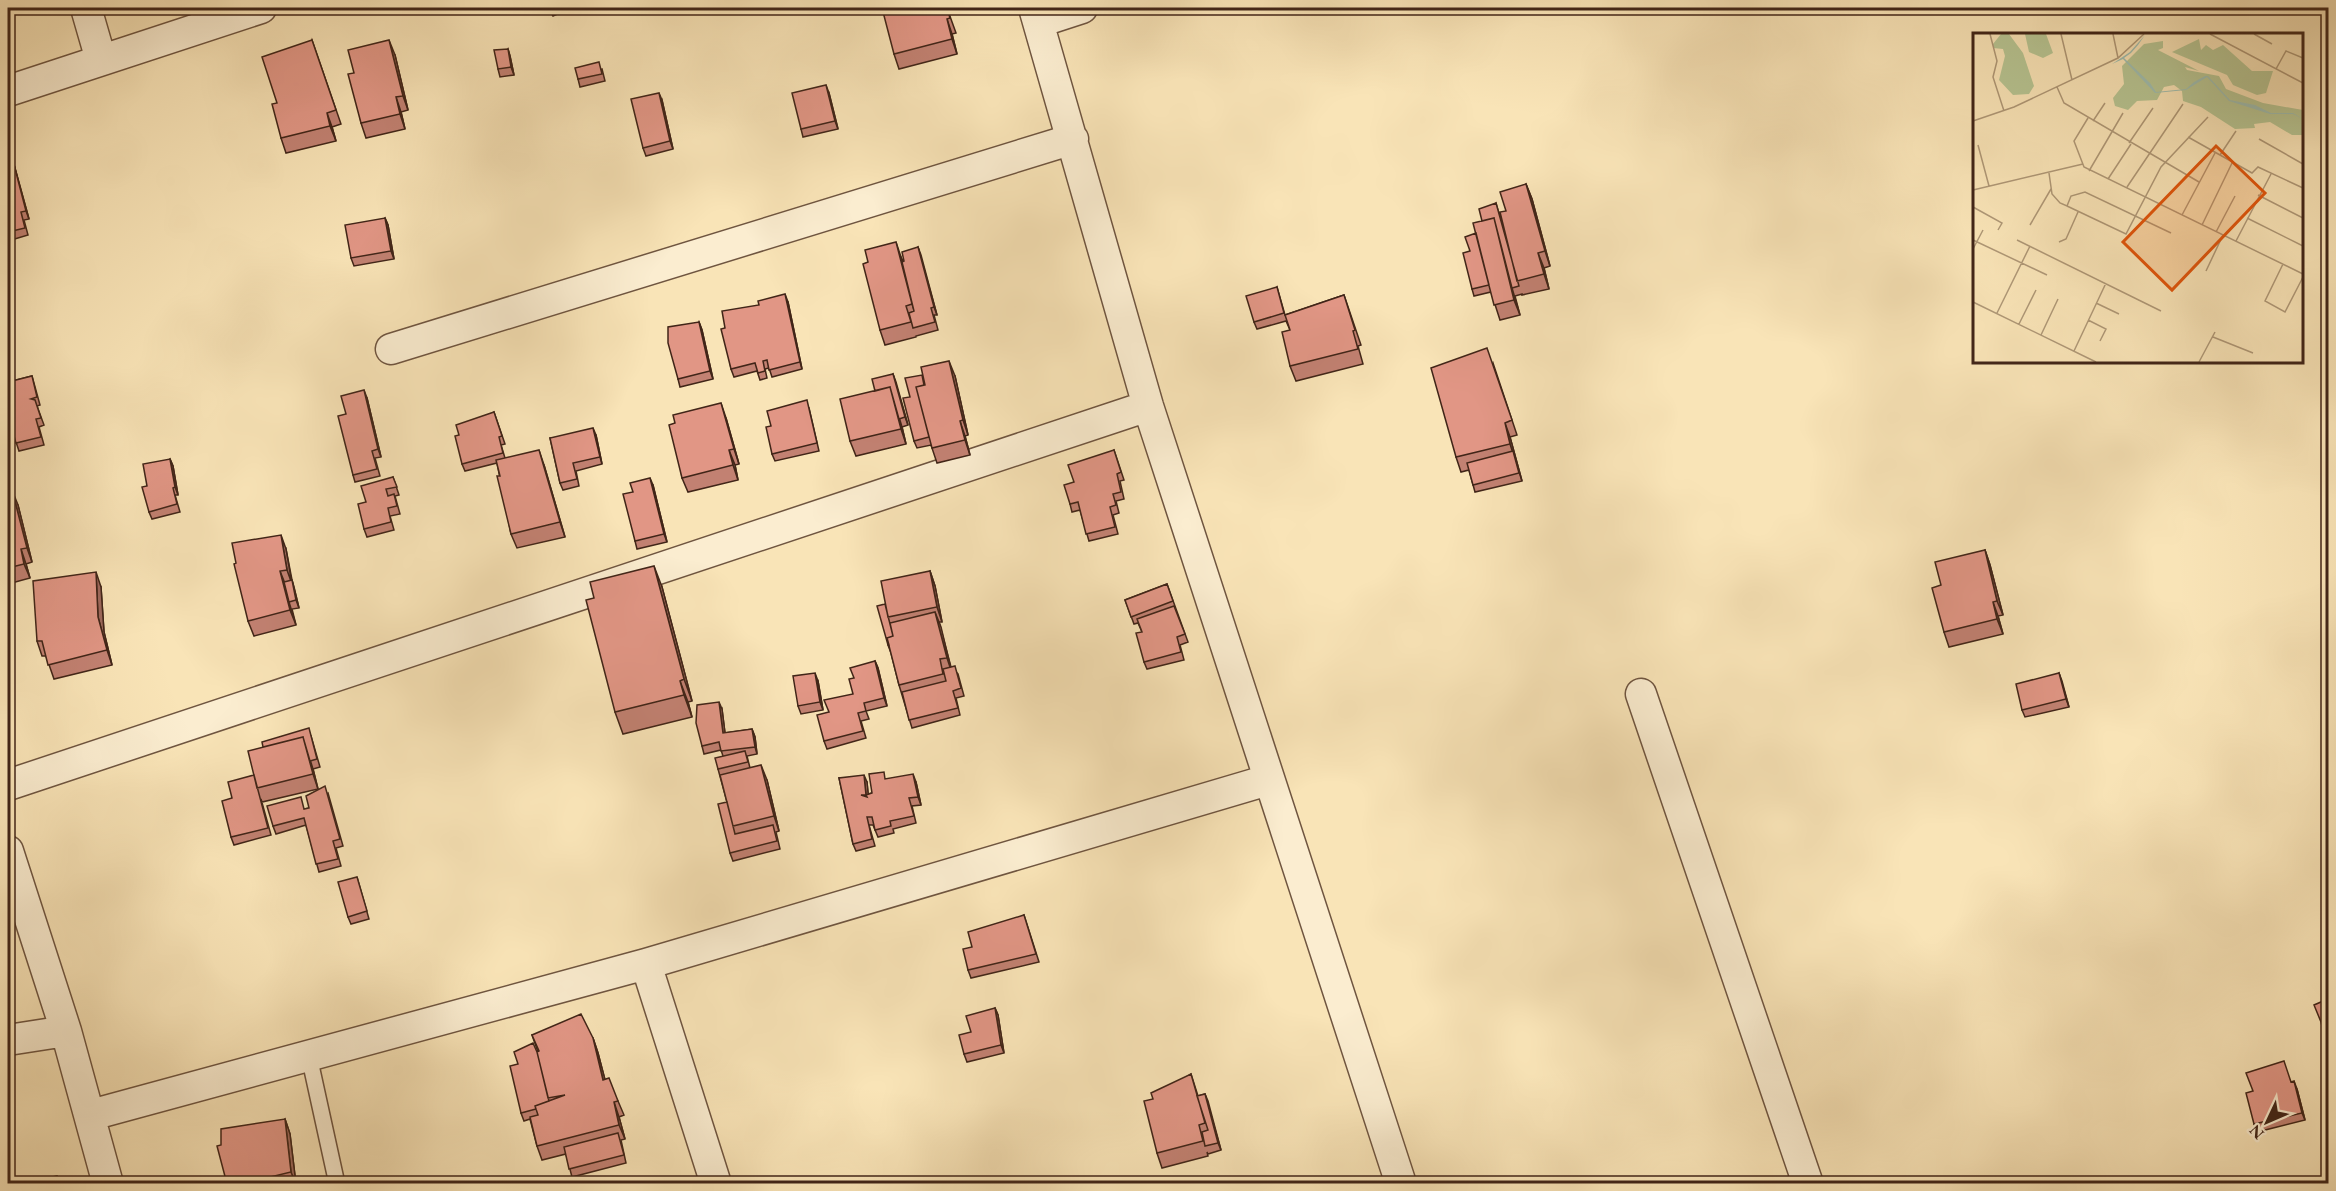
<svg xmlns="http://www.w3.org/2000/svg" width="2336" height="1191" viewBox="0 0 2336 1191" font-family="'EB Garamond',serif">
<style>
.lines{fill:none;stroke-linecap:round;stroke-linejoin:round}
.service-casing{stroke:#6f5540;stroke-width:18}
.minor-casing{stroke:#6f5540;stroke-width:33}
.service{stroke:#fbedd0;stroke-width:15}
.minor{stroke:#fbedd0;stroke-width:30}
.wall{fill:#c28172;stroke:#412518;stroke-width:1.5}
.shaded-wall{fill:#9e695d;stroke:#412518;stroke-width:1.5}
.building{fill:#e19685;stroke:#412518;stroke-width:1.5}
.inset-road{fill:none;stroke:#af9877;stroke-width:1.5}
.view{fill:#e0560d;fill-opacity:0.15;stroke:#e0560d;stroke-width:3}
.inset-edge{fill:none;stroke:#412518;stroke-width:3}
</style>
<rect width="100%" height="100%" fill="#f9e4b7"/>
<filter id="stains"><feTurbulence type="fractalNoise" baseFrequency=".00333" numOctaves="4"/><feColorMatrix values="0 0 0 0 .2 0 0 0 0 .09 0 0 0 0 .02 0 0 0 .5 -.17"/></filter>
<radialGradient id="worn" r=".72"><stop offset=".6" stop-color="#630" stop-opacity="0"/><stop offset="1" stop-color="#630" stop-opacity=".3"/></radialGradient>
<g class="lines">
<g class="service-casing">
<path id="service" d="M309,1056l28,128"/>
</g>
<g class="minor-casing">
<path id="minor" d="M86,8l15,52
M1034,8l114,398 253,778
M1039,22l43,-14
M8,91l253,-83
M391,349l682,-210
M1641,694l167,490
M8,785l1140,-379
M8,851l58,180 42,153
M646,964l70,220
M8,1040l58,-9
M91,1115l555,-151 622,-184"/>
</g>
<use href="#service" class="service"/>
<use href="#minor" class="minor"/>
</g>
<path class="wall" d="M548,8h23l-18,8z
M947,8l9,25 -4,1 5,20 -58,15 -5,-15z
M312,40l29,84 -9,3 4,14 -50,12 -5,-15z
M508,49l2,7 4,19 -14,2 -2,-8z
M395,55l13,55 -7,2 4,17 -39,9 -5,-15 -7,-50z
M602,69l3,12 -25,6 -2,-8z
M829,93l9,36 -35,8 -2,-8z
M662,100l11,49 -27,7 -3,-8z
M12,157l17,62 -5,1 4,15 -20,6v-82z
M1526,184l6,15 18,67 -6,2 5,21 -27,6v-1l-7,2 5,19 -20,5 -9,-28 -17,4 -2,-7 -2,-38 6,-18 6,-12 14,-18 11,38 -1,-30z
M385,218l3,7 6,34 -40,7 -3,-8z
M918,247l19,68h-3l4,15 -22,6v1l-31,8 -5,-15 21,-73 2,4h1z
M1277,287l8,28 59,-20 17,50 -3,1 5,18 -67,17 -6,-15v-36l-4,-9 -29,8 -3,-7z
M788,302l14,67 -30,8 -3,-9 -4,1 2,9 -7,2 -3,-9 -23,6 -3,-8 -6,-41z
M699,322l3,8 11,49 -33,8 -2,-8z
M1493,363l24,72 -7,2 12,44 -47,11 -6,-22 -8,2 -5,-15z
M893,374l15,51 -6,2 4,17 -50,12 -6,-15 25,-50z
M32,376l8,29 -3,1 7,19 -5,2 5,18 -25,6 -7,-21 -4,1v-49z
M955,376l13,59 -3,1 5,19 -33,8 -6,-18 -14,3 -3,-7 -4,-44z
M367,398l14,59 -6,1 5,18 -25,6 -2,-7 -7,-61z
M809,408l10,43 -44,10 -3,-7 -1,-28z
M494,412l11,32 -4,1 4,13 39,7 21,72 -48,11 -6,-14 -14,-71 -32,8 -3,-7 -3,-29z
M726,418l13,46 -4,1 3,15 -50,12 -6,-14 -7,-55z
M596,435l6,29 -26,7 3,15 -16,4 -3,-7 -10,-45z
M1114,450l10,30 -4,1 4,18 -8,2 3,12 -6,2 5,19 -29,7 -9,-31 -8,2 -2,-8 4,-22z
M170,459l3,7 5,29h-3l5,17 -28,7 -3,-7 -2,-26z
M393,477l6,18 -4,1 5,18 -10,2 4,14 -27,7 -3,-8 2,-27z
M653,485l14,57 -30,7 -2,-8 -2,-49z
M8,492l10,13 14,57 -6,2 4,14 -22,6z
M286,549l6,31 7,28 -7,1 4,16 -42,11 -6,-15z
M1985,550l5,15 13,50 -5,1 5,18 -54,13 -5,-15 -3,-47z
M930,571l5,15 7,36h-3l12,45 7,7 6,22 -8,2 4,17 -48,13 -13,-43 -8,-32 -3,-8 -3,-41z
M1167,584l21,58 -8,3 4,15 -37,9 -3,-7 -2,-30 -4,-9 -4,1 -9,-24z
M101,587l3,45 8,33 -58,14 -8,-23h-4l-5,-15z
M662,587l30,114 -4,1 4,15 -69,17 -8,-22z
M875,661l3,7 9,38 -21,5 3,8 -8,2 5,17 -39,11 -3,-8 5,-29 24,-18 1,-16z
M2059,673l10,34 -44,10 -3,-7z
M818,681l5,29 -22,4 -3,-8z
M722,709l3,24 27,-4 3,8 2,17 -10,2 3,12 17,12 12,51 -3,1 4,17 -47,12 -3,-8 -3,-51 -9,-33 5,-13 -2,-6 -17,4 -2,-8z
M311,736l9,31 -7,2 5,20 -56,13 -1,-3 10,36 -37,10 -3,-8 1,-39 22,-23z
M839,778l28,4 1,12 4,-1 14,-14 30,3 5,23 -9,1 4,17 -23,6 1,4 -16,4 -5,-12h-4l6,21 -19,5 -3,-7z
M328,793l15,53 -7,2 5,18 -22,6 -13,-47 -30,9 -3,-8 32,-17 4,-1z
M357,877l12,42 -18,5 -3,-7z
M1024,915l15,47 -68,16 -3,-8 4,-23z
M995,1008l3,7 6,38 -37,9 -3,-8 7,-22z
M532,1035l61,3 5,15 7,27 13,21 6,14 -5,2 6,22 -4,1 5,23 -54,14 -6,-23 -24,6 -5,-14 -7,-27 -6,2 -3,-8 -3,-49 20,-12z
M1191,1074l7,22 7,-2 16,56 -13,4 -1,-2 1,4 -46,12 -5,-15 -4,-54z
M2291,1082l6,7 8,31 -48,12 -3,-8z
M285,1119l5,15 6,50h-69z"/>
<path class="shaded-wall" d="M947,19l5,15 5,20 -5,-15z
M389,40l6,15 13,55 -5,-14z
M508,49l2,7 4,19 -3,-8z
M826,85l3,8 9,36 -3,-8z
M659,93l3,7 11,49 -3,-8z
M396,97l5,15 4,17 -5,-15z
M327,113l5,14 4,14 -6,-15z
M12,157l2,8 15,54 -3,-8z
M1526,184l6,15 18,67 -5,-15z
M385,218l3,7 6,34 -3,-8z
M1494,218l18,70 8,27 -6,-15z
M896,242l5,15 16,62 -5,-15z
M918,247l3,8 16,60 -3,-8z
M1538,253l6,15 5,21 -5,-15z
M785,294l3,8 14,67 -2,-7z
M699,322l3,8 11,49 -3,-8z
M949,361l6,15 13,59 -5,-15z
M893,374l3,8 12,43 -3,-8z
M890,387l12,40 4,17 -5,-15z
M364,390l3,8 14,59 -3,-8z
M721,403l5,15 13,46 -5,-15z
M960,421l5,15 5,19 -5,-15z
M1505,423l5,14 12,44 -12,-37z
M593,428l3,7 6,29 -2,-7z
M539,450l5,15 21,72 -5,-15z
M729,450l6,15 3,15 -5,-15z
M170,459l3,7 5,29 -3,-8z
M650,478l3,7 14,57 -3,-8z
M12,490l6,15 14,57 -5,-14z
M281,535l5,14 6,35 -5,-14z
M21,549l5,15 4,14 -6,-14z
M1985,550l5,15 13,50 -6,-14z
M654,566l8,21 30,114 -8,-22z
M280,571l6,15 3,16 7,23 -6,-15z
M930,571l5,15 7,36 -5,-15z
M96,572l5,15 3,45 8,33 -5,-15 -9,-33z
M292,580l2,7 5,21 -3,-8z
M1993,602l5,14 5,18 -6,-15z
M935,612l6,15 11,46 -5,-15z
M875,661l3,7 9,38 -3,-8z
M815,673l3,8 5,29 -3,-8z
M2059,673l3,8 7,26 -3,-8z
M680,681l8,21 4,15 -8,-22z
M719,702l3,7 4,32 -3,-8z
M752,729l3,8 2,17 -2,-7z
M303,737l10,32 5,20 -5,-15z
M761,765l6,15 12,51 -5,-15z
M913,774l3,8 5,23 -3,-8z
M864,775l3,7 2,20 -3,-7z
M995,1008l3,7 6,38 -3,-8z
M593,1038l5,15 11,42 -6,-15z
M2294,1081l3,8 8,31 -3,-7z
M1205,1094l3,7 13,49 -3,-7z
M614,1102l5,15 6,22 -6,-14z
M285,1119l5,15 6,50 -5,-12z"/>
<path class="building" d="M882,8h65l3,10 -3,1 5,20 -58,15z
M312,40l24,70 -9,3 3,13 -49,12 -9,-34 5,-1 -15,-46z
M389,40l14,56 -7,1 4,17 -39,9 -13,-49 6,-1 -6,-23z
M508,49l3,18 -13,2 -4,-19z
M599,62l3,12 -24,5 -3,-11z
M826,85l9,36 -34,8 -9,-36z
M659,93l11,48 -27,7 -12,-49z
M12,157l14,54 -5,1 4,16 -17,4v-73z
M1526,184l19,67 -7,2 6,21 -27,7 -17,-69 6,-1 -6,-19z
M1496,203l23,83 -7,2 -18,-70 -12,3 -3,-12z
M385,218l6,33 -40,7 -6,-33z
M1494,218l20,82 -20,5 -21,-82z
M1476,233l13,52 -17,4 -9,-36 7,-2 -5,-14z
M896,242l16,62 -6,2 5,16 -31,8 -17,-66 5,-2 -3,-12z
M918,247l16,60 -3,1 4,14 -22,6 -4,-15 5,-2 -12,-49 2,-1 -2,-9z
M1277,287l7,26 -30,9 -8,-26z
M785,294l15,68 -31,8 -2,-10 -4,1 2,10 -7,2 -3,-10 -24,6 -10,-40 4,-1 -3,-17 37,-6 -1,-4z
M1344,295l11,35 -2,1 5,18 -68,17 -8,-34 8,-2 -5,-15z
M699,322l11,49 -32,8 -10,-36v-16z
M1487,348l25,72 -7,3 5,21 -54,13 -25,-89z
M949,361l14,59 -3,1 5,19 -33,8 -16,-61 9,-2 -4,-18z
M893,374l12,43 -6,2 -9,-32 -15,4 -3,-12z
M922,375l2,10 -8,2 13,50 -15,4 -11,-43 7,-1 -5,-19z
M32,376l5,21 -6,2 4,1 6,18 -5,1 5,18 -25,6 -6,-21 -2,1v-41z
M890,387l11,42 -51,12 -10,-42z
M364,390l14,59 -6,2 5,18 -24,6 -15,-59 8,-2 -5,-18z
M807,400l10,43 -45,11 -6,-27 5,-1 -4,-15z
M721,403l13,46 -5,1 4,15 -51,13 -13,-53 6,-2 -2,-8z
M494,412l8,24 -3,1 4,16 -41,11 -7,-28 4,-1 -3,-10z
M593,428l7,29 -27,6 4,16 -17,4 -10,-45z
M539,450l21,72 -49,12 -14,-58h3l-4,-16z
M1114,450l7,22 -4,2 4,18 -8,2 3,11 -6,2 5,20 -29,7 -8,-32 -8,2 -6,-19 10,-3 -6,-17z
M1513,451l6,22 -46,12 -6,-22z
M170,459l5,28 -2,1 4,16 -28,8 -7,-25 5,-1 -4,-22z
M393,477l4,10 -11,2 2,7 6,-2 3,12 -9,2 3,14 -27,7 -6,-25 8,-2 -5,-16z
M650,478l14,56 -29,7 -12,-47 10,-2 -3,-9z
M12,490l15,58 -6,1 3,15 -16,4v-76z
M281,535l6,35 -7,1 10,39 -42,11 -14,-57 2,-1 -4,-20z
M1985,550l12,51 -4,1 4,17 -53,13 -12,-44 9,-3 -6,-23z
M654,566l30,113 -4,2 4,14 -69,17 -29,-112 8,-2 -4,-16z
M930,571l7,36 -49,10 -7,-36z
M96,572l2,45 9,33 -59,15 -6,-24h-5l-4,-60z
M292,580l4,20 -7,2 -5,-20z
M1167,584l6,17 -42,16 -6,-17z
M885,604l8,32 -6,2 2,7h-1l-11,-39z
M1174,606l11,28 -8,3 4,15 -37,10 -8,-29 6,-1 -5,-13z
M935,612l12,46 -7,1 3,15 -44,11 -12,-47 6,-2 -3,-13z
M875,661l9,37 -20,5 2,8 -8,2 5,18 -39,10 -7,-26 12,-3 -5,-12 29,-6 -4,-15 5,-1 -4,-10z
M955,666l6,22 -8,3 5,17 -49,12 -7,-28 44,-11 -3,-12z
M815,673l5,29 -22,4 -5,-30z
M2059,673l7,26 -44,11 -6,-26z
M719,702l4,31 29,-4 3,18 -34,4 -2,-9 -17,4 -6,-23 1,-18z
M309,728l8,31 -7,2 -7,-24 -40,10 -1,-5z
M303,737l10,37 -56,14 -9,-37z
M745,751l3,11 -30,7 -3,-11z
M761,765l13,51 -41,10 -13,-51z
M884,772l1,7 28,-5 5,23 -9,1 5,18 -24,5 1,5 -16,4 -3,-13h-5l5,22 -19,5 -14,-66 25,-3 2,20h-5l6,2 -1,-2 6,-2 -3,-19z
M254,775l14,53 -37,9 -9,-36 10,-3 -4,-16z
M325,786l15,53 -7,2 5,18 -22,5 -12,-46 -31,8 -6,-20 34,-9 3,12 5,-1 -3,-12z
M727,802l8,32 38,-9 4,16 -47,12 -12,-49z
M357,877l10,34 -19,6 -10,-35z
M1024,915l12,39 -68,16 -5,-21 9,-2 -4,-15z
M2328,999v51l-7,-28 -7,-17z
M995,1008l6,37 -37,9 -5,-19 12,-3 -5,-16z
M581,1014l12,24 10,42 6,-2 9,23 -4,1 5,23 -82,21 -7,-29 8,-2 -3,-9 30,-11 -17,3 -11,-46 2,-1 -7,-16z
M533,1043l4,9 12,49 -14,5 1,3 -15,4 -11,-47 8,-2 -4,-12z
M2284,1061l7,21 3,-1 8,32 -48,11 -8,-31 7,-2 -7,-18z
M1191,1074l14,49 -6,2 4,16 -46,12 -13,-52 9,-2 -2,-6z
M1205,1094l13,49 -13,3 -3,-14 6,-2 -11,-34z
M285,1119l6,53 -49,12h-15l-10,-38 4,-1v-16z
M618,1133l6,22 -55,14 -5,-22z
M57,1176l2,8h-37z"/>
<g transform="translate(1973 33)">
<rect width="330" height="330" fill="#f9e4b7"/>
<path d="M28,1h8l14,19 11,33 -5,8 -16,1 -14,-15 6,-24 -2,-7 -10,-1v-4zM52,1h21l7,19 -10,5 -14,-6zM226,6l2,11 5,-5 7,5 10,-5 29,26h21l-7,22 -9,2 -24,-10 -6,-10 -55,-23zM190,8v7l-5,2 41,21 -14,-4 2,3 32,6 7,13 37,14 40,7v25h-11l-22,-13 -16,2 1,4 -20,1 -34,-22 -18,-6 -1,-10 -8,-6 -10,2 -7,13 -20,1 -9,9 -13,-4 -2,-8 11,-14 -2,-18 22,-22z" fill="#b7c593"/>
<path d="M172,2l-7,10 -7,8 -7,5 26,25 6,9 30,-3 8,-7 11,-6h3l22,24 25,5 16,8h22l10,6 -10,-5h-23l-41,-13 -22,-24 -21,13 -31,3 -32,-34 -11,5 18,-12z" fill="#9ebeb1"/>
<path class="inset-road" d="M17,1l7,27 -4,16 11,34M88,1l11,46M140,1l5,24M237,1l93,49M281,1l18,10M303,36l10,-18 17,7M84,54l7,16 135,79M115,85l-14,23 10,26 219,107M0,88l41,-14 104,-49 26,-24M120,88l12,-18M215,104l64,36 6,-6 45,21M286,106l44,25M156,110l24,-35M5,112l11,41M247,122l16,-24M116,138l34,-58M76,140l3,21 8,9 7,3 4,-10 14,-4 86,41M135,146l23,-35M154,154l56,-83M0,157l110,-26M285,162l45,23M94,173l59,28 35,-67 47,-50M0,174l29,16 -4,7M209,182l33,-62M274,185l56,28M57,192l21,-36M229,192l31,-64M243,199l19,-36M0,207l74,35M44,207l144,71M263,208l35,-67M86,209l7,-3 12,-27M0,216l10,-19M310,231l-18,37 20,11 18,-35M233,238l17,-36M0,269l123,60M123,270l23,11M24,280l33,-67M115,287l18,9 -6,12M46,291l17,-34M68,302l17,-36M240,304l40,16M101,318l32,-68M226,329l16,-30"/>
<path class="view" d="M243,113l49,47 -93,97 -49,-48z"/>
<rect width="330" height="330" class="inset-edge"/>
</g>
<rect width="2336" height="1191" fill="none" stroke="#f9e4b7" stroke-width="30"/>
<rect x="9" y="9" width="2318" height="1173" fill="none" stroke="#412518" stroke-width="3"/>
<rect x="15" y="15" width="2306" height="1161" fill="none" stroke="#412518" stroke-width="1.5"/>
<g transform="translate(2267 1122) rotate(226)" stroke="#fbedd0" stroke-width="4.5" paint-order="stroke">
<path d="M0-4.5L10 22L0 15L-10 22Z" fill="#412518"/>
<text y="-9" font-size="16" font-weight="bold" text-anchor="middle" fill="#412518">N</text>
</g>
<rect width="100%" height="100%" filter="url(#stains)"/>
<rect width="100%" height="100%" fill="url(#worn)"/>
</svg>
